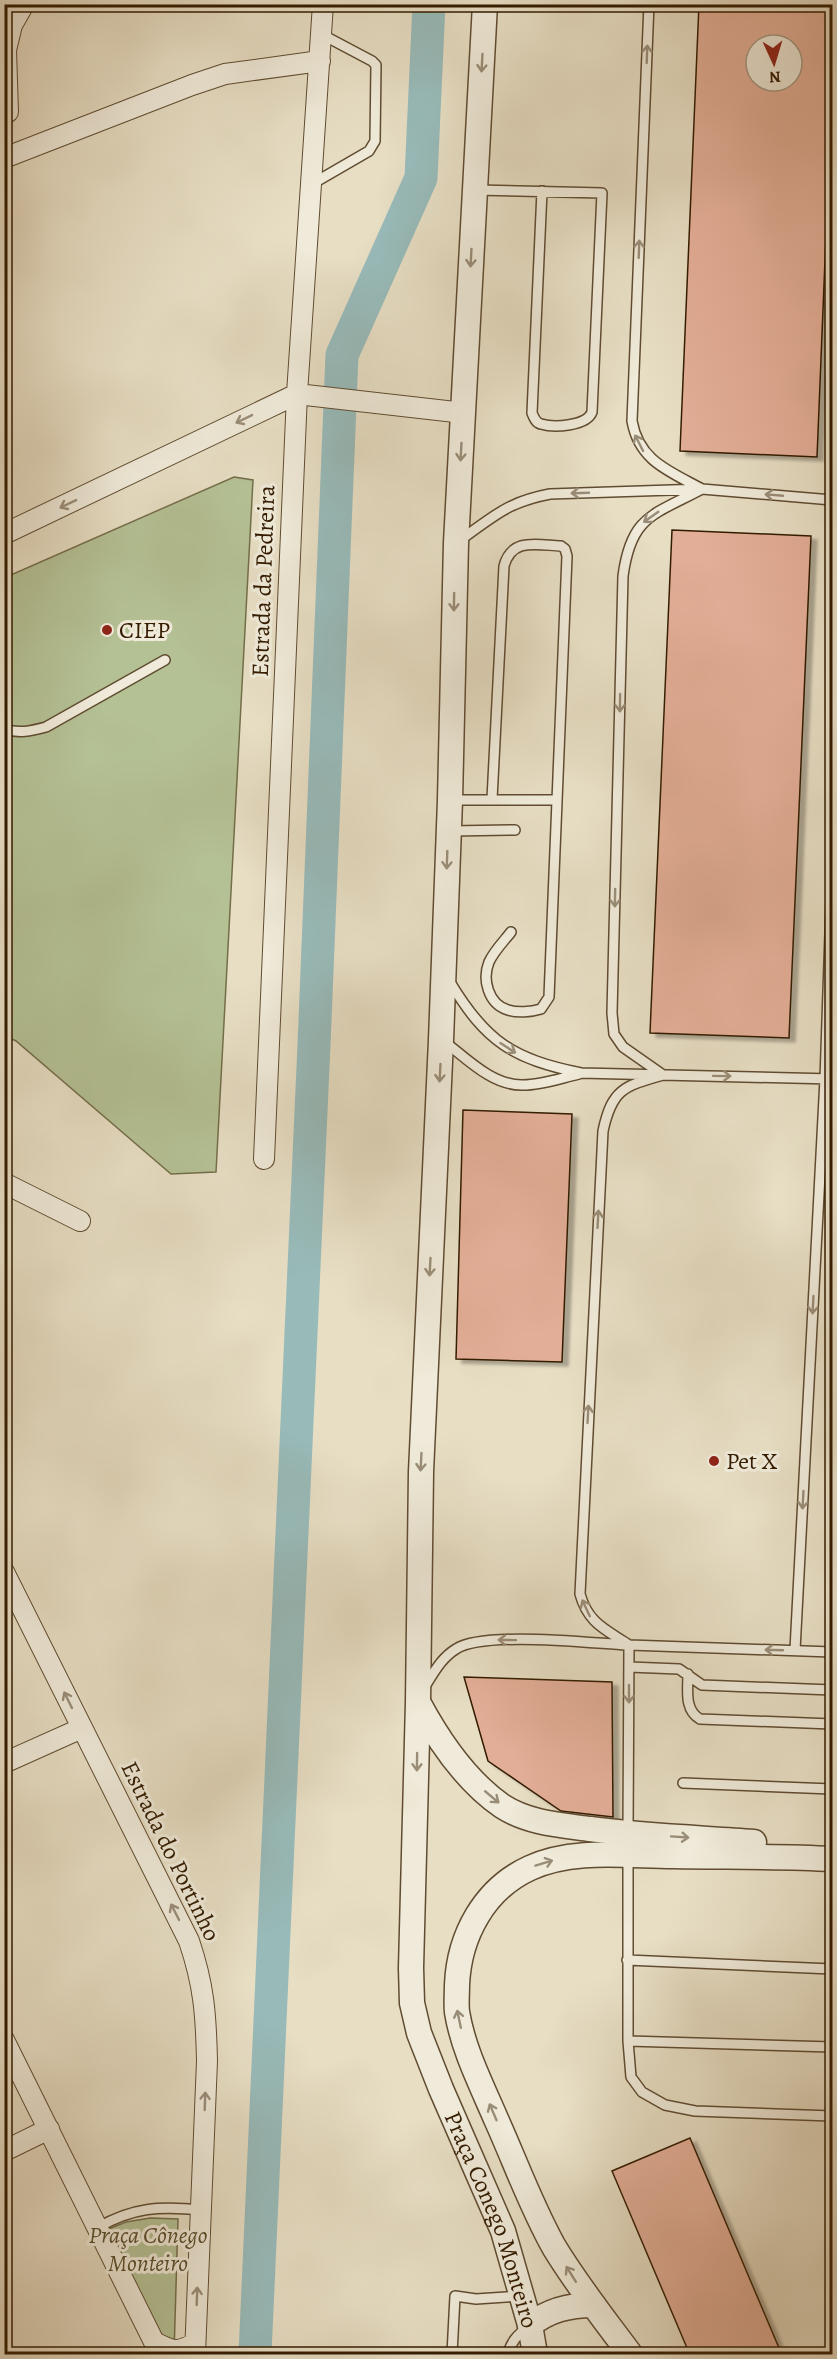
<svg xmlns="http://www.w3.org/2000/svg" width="837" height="2359" viewBox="0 0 837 2359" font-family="Alegreya,serif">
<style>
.green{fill:#b4c195;stroke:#746e4a;stroke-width:1.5}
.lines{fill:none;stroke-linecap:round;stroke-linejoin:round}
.river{stroke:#98bbba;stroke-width:33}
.building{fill:#e3ae97;stroke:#331b00;stroke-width:1.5;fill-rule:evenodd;filter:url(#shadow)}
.service-casing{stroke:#604c31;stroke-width:12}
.minor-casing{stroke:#604c31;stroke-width:22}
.tertiary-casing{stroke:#604c31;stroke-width:27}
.service{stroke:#efead9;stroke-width:9}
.minor{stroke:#efead9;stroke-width:20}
.tertiary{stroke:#efead9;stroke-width:24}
.oneway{stroke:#9a8d77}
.poi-dot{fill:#8f2418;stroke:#efead9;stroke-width:2}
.labels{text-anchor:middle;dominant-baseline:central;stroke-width:6;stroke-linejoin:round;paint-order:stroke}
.street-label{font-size:24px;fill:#331b00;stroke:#efead9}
.poi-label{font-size:24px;fill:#331b00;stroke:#efead9;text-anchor:start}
.park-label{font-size:24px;font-style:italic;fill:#5a4d2d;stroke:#efead9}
</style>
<defs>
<filter id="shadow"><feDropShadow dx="6" dy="4" stdDeviation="1.5" flood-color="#0004"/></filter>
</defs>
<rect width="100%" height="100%" fill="#e7dec4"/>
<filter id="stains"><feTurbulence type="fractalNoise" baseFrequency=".00333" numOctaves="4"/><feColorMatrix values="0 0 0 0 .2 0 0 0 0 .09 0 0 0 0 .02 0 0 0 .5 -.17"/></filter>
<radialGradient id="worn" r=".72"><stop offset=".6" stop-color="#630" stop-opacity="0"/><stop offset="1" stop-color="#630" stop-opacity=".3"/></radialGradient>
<path class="green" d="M234,477l19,3 -37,692 -45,2 -155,-133 -11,-5 -1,-458z
M150,2218l28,1 -4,135h-11l-57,-124 20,-8z"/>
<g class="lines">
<path class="river" d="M255,2354l59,-1309 28,-690 79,-177 8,-174"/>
</g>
<path class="building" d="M699,4h133v84l-15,369 -137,-6zM756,45h36v36h-36z
M672,530l139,6 -22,502 -139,-5z
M463,1110l109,4 -10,248 -106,-3z
M464,1677l148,5 1,135 -52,-6 -73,-50z
M690,2138l92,217h-92l-78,-184z"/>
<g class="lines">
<g class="service-casing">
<path id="service" d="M649,4l-17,417c7,40 37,50 70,68
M312,184l57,-33 6,-10 1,-76 -4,-4 -51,-27
M475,190c43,1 85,2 127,3l-10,219c-5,14 -38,16 -51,12 -5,-1 -7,-6 -9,-11l10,-222
M459,541c34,-24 48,-39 91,-47l152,-5 130,11
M4,729c15,5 27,2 42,-2l119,-67
M492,799l12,-233c8,-29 33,-21 57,-20l4,3 2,7 -18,441 -8,12c-10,3 -24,4 -33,1 -20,-6 -26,-31 -19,-48 5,-11 15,-21 22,-30
M452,800h104
M451,831l64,-1
M450,982c36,60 63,77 131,91l251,6
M445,1042c22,17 48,44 78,43 19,0 38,-7 56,-11
M663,1075l-40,-28 -9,-13 -2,-21 11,-437c8,-60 30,-61 79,-87
M629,1645c-24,-16 -41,-22 -49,-51l23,-463c9,-42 21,-45 60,-56
M795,1650l30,-571 7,-204
M629,1667l50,2 23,16 130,5
M688,1674c0,16 -4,36 12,45l132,5
M424,1688c9,-14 17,-30 32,-39 28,-18 133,-6 170,-4
M683,1783l149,6
M628,1831l1,-186 203,7
M628,1854v187l3,36 11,15 23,13 30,6 137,5
M627,1960l205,9
M628,2041l204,6
M97,2228c36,-21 63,-22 104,-18
M452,2354l3,-58 21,3 44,-3
M508,2354c3,-12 9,-19 20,-27"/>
</g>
<g class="minor-casing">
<path id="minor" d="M8,112l-2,-62 6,-25 12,-21
M4,158l188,-73 33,-11 95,-13
M4,534l293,-140 167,19
M264,1159l33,-765 26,-390
M4,1183l76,38
M4,1572l185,369c15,44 17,74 18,120l-12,293
M4,1763l78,-35
M4,2040l156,314
M4,2151l45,-22
M154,2342c19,9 22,12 41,1"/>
</g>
<g class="tertiary-casing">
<g id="tertiary">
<path id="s1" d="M485,4l-29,539 -6,257 -9,240 -20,432 -3,230 -7,266 1,35 7,30 22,56 62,142 27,94 5,29"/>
<path d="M419,1704c21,39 47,77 83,102 26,17 58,19 88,23 54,7 109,9 164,13"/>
<path d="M530,2325c19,-15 39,-20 63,-20"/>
<path d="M630,2354c-26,-35 -53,-69 -76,-107 -23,-41 -39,-86 -58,-128 -15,-35 -33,-70 -39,-107 -1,-8 0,-18 0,-27 2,-49 27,-96 73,-117 43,-20 97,-12 143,-12 53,1 107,0 159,3"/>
</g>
</g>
<use href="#service" class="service"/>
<use href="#minor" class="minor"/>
<use href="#tertiary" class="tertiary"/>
</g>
<defs><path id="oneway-shaft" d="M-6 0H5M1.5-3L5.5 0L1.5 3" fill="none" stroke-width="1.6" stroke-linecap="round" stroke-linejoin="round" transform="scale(1.5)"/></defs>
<g class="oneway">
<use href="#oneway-shaft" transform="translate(647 54) rotate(-88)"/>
<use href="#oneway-shaft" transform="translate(482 63) rotate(93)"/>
<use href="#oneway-shaft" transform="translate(639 249) rotate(-88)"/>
<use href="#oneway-shaft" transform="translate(471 258) rotate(93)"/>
<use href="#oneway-shaft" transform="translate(244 419) rotate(154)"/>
<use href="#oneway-shaft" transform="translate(639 443) rotate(-117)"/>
<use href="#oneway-shaft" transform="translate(461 452) rotate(93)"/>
<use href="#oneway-shaft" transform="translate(580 493) rotate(178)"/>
<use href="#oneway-shaft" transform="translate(774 495) rotate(-175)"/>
<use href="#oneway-shaft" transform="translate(68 504) rotate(154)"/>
<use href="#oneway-shaft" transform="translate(651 517) rotate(145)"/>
<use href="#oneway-shaft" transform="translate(454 602) rotate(91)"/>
<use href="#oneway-shaft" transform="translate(620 703) rotate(91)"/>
<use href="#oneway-shaft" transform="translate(447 860) rotate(92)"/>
<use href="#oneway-shaft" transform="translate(615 898) rotate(91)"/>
<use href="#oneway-shaft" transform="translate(508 1048) rotate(33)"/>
<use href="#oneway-shaft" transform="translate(440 1073) rotate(93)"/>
<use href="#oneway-shaft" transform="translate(722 1076) rotate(1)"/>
<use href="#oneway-shaft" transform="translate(598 1219) rotate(-87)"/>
<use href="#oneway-shaft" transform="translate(430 1267) rotate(93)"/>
<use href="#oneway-shaft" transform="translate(813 1305) rotate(93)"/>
<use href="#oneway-shaft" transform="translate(588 1414) rotate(-87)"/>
<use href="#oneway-shaft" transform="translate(421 1462) rotate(93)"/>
<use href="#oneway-shaft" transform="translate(803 1500) rotate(93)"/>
<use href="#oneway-shaft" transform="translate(586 1608) rotate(-115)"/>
<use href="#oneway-shaft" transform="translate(507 1640) rotate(-179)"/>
<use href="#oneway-shaft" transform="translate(774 1650) rotate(-178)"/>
<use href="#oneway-shaft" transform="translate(629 1694) rotate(90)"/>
<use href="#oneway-shaft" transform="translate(68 1700) rotate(-116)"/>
<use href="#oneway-shaft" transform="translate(417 1762) rotate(91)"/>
<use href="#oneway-shaft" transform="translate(492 1797) rotate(40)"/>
<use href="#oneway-shaft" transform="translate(680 1837) rotate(4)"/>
<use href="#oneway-shaft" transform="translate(544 1863) rotate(-17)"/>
<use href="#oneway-shaft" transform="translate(175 1912) rotate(-117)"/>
<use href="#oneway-shaft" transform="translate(459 2019) rotate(-102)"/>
<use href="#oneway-shaft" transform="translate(205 2101) rotate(-88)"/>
<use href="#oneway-shaft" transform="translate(493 2112) rotate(-113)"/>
<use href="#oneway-shaft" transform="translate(571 2274) rotate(-122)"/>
<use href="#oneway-shaft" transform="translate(197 2296) rotate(-88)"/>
</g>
<g class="poi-dot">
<circle cx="107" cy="630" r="6"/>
<circle cx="714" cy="1461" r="6"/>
</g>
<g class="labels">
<g class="street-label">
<text transform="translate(263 581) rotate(-88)">Estrada da Pedreira</text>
<text transform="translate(171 1851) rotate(64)">Estrada do Portinho</text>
<text stroke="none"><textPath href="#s1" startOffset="2232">Praça Conego Monteiro</textPath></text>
</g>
<g class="poi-label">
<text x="119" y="630">CIEP</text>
<text x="726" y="1461">Pet X</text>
</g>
<g class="park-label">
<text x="148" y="2235">Praça Cônego<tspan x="148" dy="28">Monteiro</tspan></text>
</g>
</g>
<rect width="837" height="2359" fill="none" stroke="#e7dec4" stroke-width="24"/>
<rect x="6" y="6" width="825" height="2347" fill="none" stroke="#331b00" stroke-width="3"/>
<rect x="12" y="12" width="813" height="2335" fill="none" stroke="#331b00" stroke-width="1.5"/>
<g transform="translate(774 63) rotate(176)"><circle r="28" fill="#efead9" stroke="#a49782" stroke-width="1.5"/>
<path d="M0-4.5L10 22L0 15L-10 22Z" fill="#8f2418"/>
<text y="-9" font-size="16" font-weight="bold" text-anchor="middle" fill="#331b00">N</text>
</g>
<rect width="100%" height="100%" filter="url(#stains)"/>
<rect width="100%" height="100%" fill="url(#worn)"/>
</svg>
